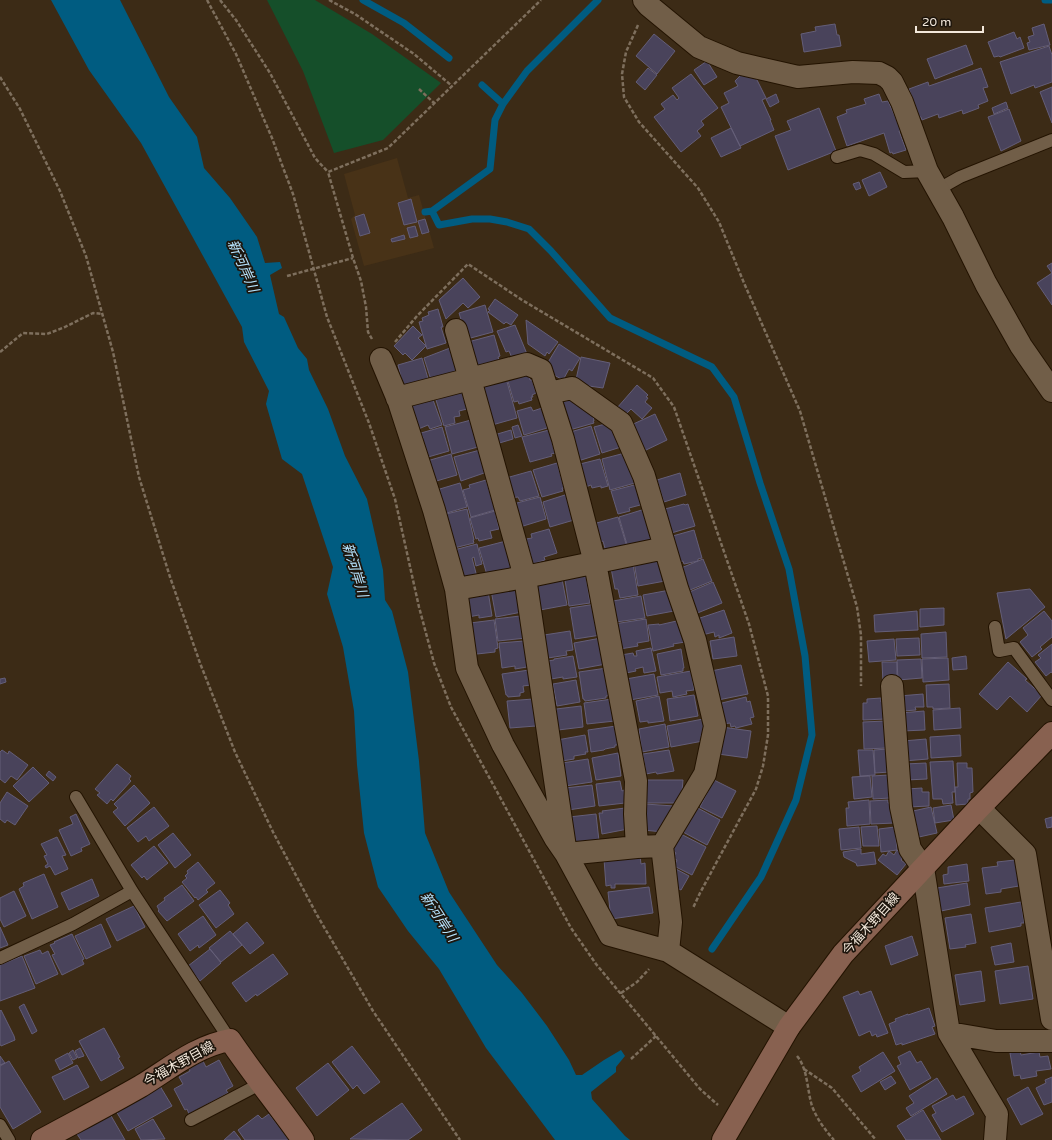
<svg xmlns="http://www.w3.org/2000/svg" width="1052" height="1140" viewBox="0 0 1052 1140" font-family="'Varela Round','Noto Sans JP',sans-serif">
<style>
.built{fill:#483217}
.green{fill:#154f2a}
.water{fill:#005c81}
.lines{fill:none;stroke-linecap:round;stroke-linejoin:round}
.stream{stroke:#005c81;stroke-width:7}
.building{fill:#49435b;stroke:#645e78}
.lane-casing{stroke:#231301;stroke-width:14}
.street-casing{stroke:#231301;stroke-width:24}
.secondary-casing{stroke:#231301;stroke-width:24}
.path{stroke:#7e6f5d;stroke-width:2.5;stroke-dasharray:4 2;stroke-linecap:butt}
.lane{stroke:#715e48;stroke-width:12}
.street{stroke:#715e48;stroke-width:22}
.secondary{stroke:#886150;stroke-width:22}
.labels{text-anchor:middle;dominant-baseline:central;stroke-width:3.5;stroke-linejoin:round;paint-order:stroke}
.street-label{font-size:13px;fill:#f3e8db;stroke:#1d150c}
.water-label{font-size:14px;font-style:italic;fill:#b6e4fe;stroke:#1d150c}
</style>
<rect width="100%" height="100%" fill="#3c2b16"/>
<path class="built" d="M397,158l11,40 11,-3 15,53 -70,18 -13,-47 4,-4 -11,-41z"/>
<path class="green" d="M267,0h48l57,34 69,49 -58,57 -49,13 -31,-82z"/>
<path class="water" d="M51,0h69l49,97 28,40 7,31 26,30 27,39 8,26 15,-1 2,6 -12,7 9,39 5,3 14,31 9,11 2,11 19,39 17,47 22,43 16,71 2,30 7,11 16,61 11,89 6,72 24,59 48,73 25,28 25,33 22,34 7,15h6l22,-15 17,-10 4,6 -9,11v5l-25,20 1,7 33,37 5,4h-75l-69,-92 -47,-79 -31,-38 -30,-44 -14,-54 -7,-68 -3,-54 -11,-64 -16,-53 6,-27 -31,-93 -20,-15 -16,-55 3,-13 -25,-49 -2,-15 -101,-184 -52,-73z"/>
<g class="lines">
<path class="stream" d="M363,0l41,23 45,35
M1045,0h7
M482,85l21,19
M432,211l7,14 33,-6h18l17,3 22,7 22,22 59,67 102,49 22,30 26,86 29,86 16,87 7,79 -16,65 -35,77 -49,72
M425,212l7,-1 58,-42 5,-49 8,-16 24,-33 71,-71"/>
</g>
<path class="building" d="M835,24l2,11h2l2,11 -37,6 -3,-18 15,-3 -1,-4z
M1044,24l6,21 -21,5 -2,-7 3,-1 -2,-5 6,-2 -2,-7z
M1014,32l3,7 3,-2 4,11 -24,9 -1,-1 -5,1 -6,-15z
M654,34l21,17 -18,23 -21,-18z
M966,45l7,19 -38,15 -8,-20z
M1049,46l3,9v27l-17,6 -1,-3 -23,9 -11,-32z
M707,61l10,16 -13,8 -10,-15z
M648,68l9,7 -12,15 -9,-8z
M981,68l7,19 -5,1 5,13 -10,4 1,3 -16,6 -1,-4 -23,8 -1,-4 -16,6 -1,-3h-2l-10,-28 19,-7 1,4z
M747,73l8,3 11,22 -4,2 9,20h-1l4,10 -34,16 -19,-39 8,-4 -5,-10 14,-7 -3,-5 6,-6z
M691,74l27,34 -17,13 3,4 -7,6 4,5 -20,16 -27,-35 11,-8 -4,-5 12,-9 4,5 2,-2 -7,-10z
M1052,87v36l-12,-31z
M776,94l3,8 -9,5 -4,-8z
M879,94l3,8 6,-1 9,20h2l3,9 -3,1 7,19 -13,4 -1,-2 -2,1 -6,-20 -37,13 -10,-29 10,-4 -1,-3 20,-6 -2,-5z
M1006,102l2,6 -14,6 -2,-6z
M819,108l17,43 -48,19 -13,-34 16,-6 -4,-9z
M1009,109l12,32 -20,10 -13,-34z
M731,128l10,20 -20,9 -10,-19z
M880,172l7,15 -18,9 -7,-16z
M859,182l2,6 -5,2 -3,-6z
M411,199l6,23 -13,3 -6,-22z
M364,214l6,19 -10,3 -5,-19z
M425,219l4,13 -7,2 -4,-13z
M415,226l3,10 -8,2 -3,-10z
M404,235l1,4 -13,3 -1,-3z
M1052,263v10l-5,-7z
M1052,273v32l-15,-22z
M463,278l17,19 -12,11 -5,-5 -17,16 -7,-19z
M495,299l23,16 -7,10 -5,-3 -2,2 -16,-12 2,-2 -2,-1z
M485,305l8,27 -26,7 -8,-26z
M438,309l5,18h-2l5,16 -19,6 -8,-27 4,-1 -1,-3 7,-3 -1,-3z
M526,320l32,22 -9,12 -2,-2 -2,4 -17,-12z
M515,325l12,29 -14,6 -4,-9 -3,1 -9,-21z
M413,326l9,9 -4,3 8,8 -14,14 -7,-7 -2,2 -9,-9z
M494,335l6,21 -2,1 1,3 -24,6 -7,-24z
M559,344l21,14 -8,13 -3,-2 -6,11 -9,-5 -1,3 -6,-14z
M450,348l8,22 -27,10 -7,-22z
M581,357l29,6 -7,25 -28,-4z
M422,358l7,24 -25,7 -6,-24z
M528,373l2,7h2l4,13 -4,2 1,2h-2l1,3 -13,4 -1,-3 -4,1 -7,-24z
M506,378l11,40 -25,7 -11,-37z
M637,385l11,10 -2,2 2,1 -3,4 7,6 -10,11 -11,-10 -4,4 -1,-1 -2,3 -7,-7z
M461,390l6,19 -8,2 1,5 -6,1 1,6 -11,3 -8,-26 8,-3 -1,-2z
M432,397l10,28 -12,4 -2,-4 -12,5 -6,-26z
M574,399l2,6 6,-2 10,8 2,10h-1l1,2 -28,8 -7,-28z
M531,407l2,4 9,-3 5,20 -23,7 -7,-24z
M655,414l12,26 -23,11 -15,-25z
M471,420l7,27 -26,7 -7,-27z
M609,423l3,8 3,-1 6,17 -19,6 -8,-26z
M518,425l4,11 -7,2 -3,-11z
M591,426l9,28 -25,8 -8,-29z
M442,427l7,24 -21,6v-2l-5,2 -5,-18 5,-1 -2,-5z
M511,430l2,9 -17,5 -2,-9z
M549,430l6,23 -4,1 1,2 -22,6 -8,-25z
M480,450l7,22 -26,9 -7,-24z
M625,453l10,30 -25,7 -8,-31z
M451,454l6,21 -24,7 -6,-21z
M600,459l8,27 -7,2v-2l-9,2 -1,-3 -8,3 -7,-23z
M557,463l7,25h-2l1,3 -21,6 -9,-27z
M531,471l8,25 -19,5 -2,-4 -7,1 -5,-20z
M680,473l6,22 -22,7 -7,-22z
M486,480l9,30 -24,7 -8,-27 7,-2 -1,-3z
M460,483l7,24 -27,8 -7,-24z
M638,484l6,20 -15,4 1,3 -12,3 -7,-23z
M568,494l6,26 -24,7 -7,-25z
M540,497l6,22 -26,8 -7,-23z
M684,504l1,1 3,-1 7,22 -27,8 -7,-24z
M467,509l7,31h-1l1,3 -20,5 -8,-34z
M645,509l7,32 -24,7 -9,-31z
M495,511l4,18 -9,2 2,7 -13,3 -1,-3 -2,1 -6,-21z
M618,517l9,30 -21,5 -3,-11 -3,1 -7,-18z
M549,529l8,24 -13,4 1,3 -13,4 -3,-7 2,-1 -5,-17 6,-1 -1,-4z
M694,530l8,28 -4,1v2l-14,3 -1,-3 -7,2 -7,-26z
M506,541l8,27 -27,7 -8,-27z
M477,544l5,20 -6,2 -2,-9 -2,1 5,19 -17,5 -10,-31z
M656,558l9,23 -27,5 -4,-24z
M703,559l9,22 -22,9 -9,-22z
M633,564l5,31 -18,3 -2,-9h-3l-4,-21z
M584,574v3l2,-1 4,27 -21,3 -4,-26h1v-3z
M562,579l5,26 -27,5 -4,-27z
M713,582l9,21 -27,11 -8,-21z
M517,585l5,27 -26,5 -5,-27z
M1030,589l15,18 -39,32 -9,-46z
M670,590l4,21 -27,5 -4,-21z
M488,591l4,25 -13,2v-3l-11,2 -3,-22z
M641,596l4,22 -29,4 -3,-21z
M596,604l5,31 -26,4 -5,-31z
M944,608v17l-24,2v-18z
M724,610l8,23 -13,5v-3l-4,2 -1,-5 -12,3 -5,-16z
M917,611l1,19 -43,2 -1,-17z
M1044,611l8,10v16l-12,10 2,2 -10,8 -12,-15 8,-7 -5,-7z
M520,616l6,22 -28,3 -3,-22z
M646,619l3,22 -12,2 1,3 -18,3 -6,-25z
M494,620l4,28 -3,1v3l-18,2 -1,-3h-2l-4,-28z
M681,620l4,22 -12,2 1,2 -21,5 -5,-26 11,-1v1z
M570,631l3,19 -7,1 1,4 -19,3 -4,-23z
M946,632l1,25 -25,1 -1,-24z
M734,637l3,19 -24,3 -3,-18z
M601,638l5,26 -27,5 -5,-26z
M919,638l1,17 -23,1 -1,-17z
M894,639l2,21 -27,2 -2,-21z
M524,641l3,26 -12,2v-3l-13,2 -3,-25z
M1052,644v29l-1,-1 -5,4 -11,-14 6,-4 -3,-3z
M651,648l5,23 -12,2 -1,-6 -8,2 1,2 -10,2 -5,-18 12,-2 1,3h3l-1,-5z
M681,649l3,19h-1v3l-22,4 -4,-21z
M573,656l4,21 -14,2v-2l-12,2 -3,-18 6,-1v-1z
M966,656l1,13 -14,1 -1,-12z
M948,658l1,22 -26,2 -1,-23z
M921,659l1,19 -24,2 -1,-20z
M882,662h15v21h-14z
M1008,662l19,17 -2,1 17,15 -15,17 -17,-16 -13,14 -18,-16z
M741,665l7,29 -30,6 -7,-29z
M607,668l6,27 -7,1v2l-21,3 -1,-2h-1l-4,-27z
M529,670l2,15 -8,1 1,6 -4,1v3l-12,1 -1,-2h-1l-4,-21z
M691,671l3,19 -8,1 1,3 -14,3 -1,-6 -12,2 -3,-16z
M654,674l4,21 -28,5 -4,-21z
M5,678l1,4 -6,2v-5z
M576,680l4,22 -23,4 -4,-22z
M949,684l1,24 -17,1v-2h-6l-1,-22z
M923,694l1,13h-9l1,3 -13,1 -4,-15z
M694,695l4,21 -28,5 -3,-22z
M659,696l5,25 -16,2v-2l-8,1 -4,-21z
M746,697l1,5 3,-1 4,16 -4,1 2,6 -16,4 -1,-2 -4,1 -1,-4 -7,1 -5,-20z
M881,698v4h4l1,17 -23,1v-17h4v-4z
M533,699l3,27 -26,2 -3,-27z
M612,699l3,22 -28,3 -3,-21z
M581,706l2,21 -25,3 -2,-21z
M960,708l1,20 -27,2 -1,-20z
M924,711l1,19 -23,1 -2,-18z
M703,719l3,15 -5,1 2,6 -32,6 -4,-21z
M886,721l1,27 -23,1 -1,-27z
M665,724l4,23 -27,5 -3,-23z
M616,726l2,19h-3v2l-10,2 -1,1 -13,2 -3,-22z
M722,727l29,4 -4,27 -29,-4z
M585,735l3,17h-3l1,2 -12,2v3l-12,2 -5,-21z
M960,735l1,21 -30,2 -1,-21z
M926,739l2,20 -24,2 -1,-20z
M888,749l2,23 -15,1 -1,-23z
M2,750l6,4 1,-3 19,14 -11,15 -6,-4 -6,7 -5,-4v-27z
M669,750l5,21 -17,3 -1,-2 -10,2 -3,-20z
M858,750h15l2,25 -15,1z
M618,753l3,23 -25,4 -4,-22z
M588,759l4,23 -27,4 -3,-23z
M953,761l2,31h-3l1,11 -10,1 -1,-5h-9l-3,-37z
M926,763l1,16 -21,1 -1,-16z
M957,763h10v5h5l1,24 -3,1v6h-2v5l-12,1 -1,-18h3z
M117,764l14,12 -2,3 2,2 -18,20 -2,-2 -4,5 -10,-9 3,-2 -5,-4z
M33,767l16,16 -20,19 -16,-16z
M49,771l7,6 -3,4 -7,-6z
M889,775l1,23 -17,1 -1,-23z
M870,776l2,21 -18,2 -2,-22z
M646,780h37l-2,23h-36z
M714,780l22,11 -14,27 -22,-11z
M620,781l2,10 2,-1 1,13 -26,3 -3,-22z
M134,785l16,18 -25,23 -12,-14 5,-4 -4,-4z
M592,785l3,21 -27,4 -3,-22z
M922,788v4h7v14l-21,1 -1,-18z
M7,792l21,14 -13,19 -8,-5 -2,3 -5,-4v-16z
M869,800l1,24 -23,2 -1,-18h3l-1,-6z
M888,800v3h6l1,20 -24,1 -1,-23z
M645,804l29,2 -11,26 -20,-2z
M951,805l3,15 -19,3 -2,-15z
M154,807l15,19 -20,15 -3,-5 -8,6 -11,-14z
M696,807l24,13 -13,25 -24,-13z
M931,807l6,26 -18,4 -6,-26z
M625,808l3,21 -26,5 -3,-21h4l-1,-2z
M76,814l14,30 -9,4 1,3 -11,5 -12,-26 14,-6 -3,-7z
M596,814l3,27 -24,4 -6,-28z
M1052,817v10l-5,1 -2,-9z
M877,826l2,20h-16l-2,-19z
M859,827l2,21 -20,2 -2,-21z
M895,827l2,23 -16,2 -2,-23z
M173,833l18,22 -16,13 -17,-23z
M679,833l27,14 -14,28 -18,-9 3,-6 -4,-2 3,-5 -4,-3z
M57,837l9,18 -4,1 6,13 -13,6 -5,-9 -4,2 -1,-2 3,-2 -4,-8 3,-1 -6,-11z
M154,846l14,17 -21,17 -3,-4 -2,2 -11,-13z
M861,849v5l13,-2 2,12 -19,2 -1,-3 -12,-6 -1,-5z
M897,850l7,6 -3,4 5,4 -9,11 -19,-15 5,-6 3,2 3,-5 5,4z
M640,856l1,8 4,-1 1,21h-31v4h-4v-3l-5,1 -2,-27z
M1015,860l4,26 -18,3v3l-15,2 -4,-26 16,-2 -1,-4z
M198,862l17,21 -9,7 2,2 -10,8 -2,-3 -1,1 -13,-16 5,-4 -2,-2 3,-3 -1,-2z
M967,864l2,17 -25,3 -1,-9 5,-1v-7z
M676,869l13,7 -8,14 -4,-2z
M44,874l14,33 -26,12 -13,-30 5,-3 -1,-3z
M92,879l7,17 -30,14 -8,-17z
M967,883l3,22 -29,6 -4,-23z
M182,885l12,16 -27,20 -9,-10 1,-1 -2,-4 8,-6 -1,-2z
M649,887l4,26 -42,6 -3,-27z
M220,890l10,13 -2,2 6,9 -18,14 -17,-23z
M14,891l12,25 -22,11 -4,-8v-21z
M1021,902l3,21h-3v3l-32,6 -4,-24z
M134,906l11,21 -28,14 -11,-22z
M971,914l5,29 -11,2 1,2 -16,2 -5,-31z
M203,916l13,19 -17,13 -1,-3 -8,6 -12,-17z
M247,922l17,21 -14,11 -17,-20z
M101,924l10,23 -25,12 -11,-23z
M0,927l8,18 -8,3z
M230,931l12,14 -21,17 -12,-14z
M72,934l12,25 -2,1 2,4 -22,11 -10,-20 3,-1 -5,-9 5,-2 -1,-1z
M912,936l6,19 -27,10 -6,-19z
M1011,943l3,19 -19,3 -4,-18z
M210,949l11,14 -21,18 -12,-15z
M40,950l2,4 6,-3 10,23 -22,10 -12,-28z
M273,954l15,20 -31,22 -1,-2 -10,8 -14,-19z
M22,956l13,32 -35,13v-36z
M1028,966l5,33 -33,5 -5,-33z
M981,971l4,30 -25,4 -5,-30z
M858,991l2,4 11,-4 17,42 -11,4 -1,-3 -4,2 -2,-5 -11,5 -16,-39z
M24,1004l13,27 -5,3 -13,-27z
M929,1008l6,18 -3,1 3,7 -33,11v-2l-6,2 -7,-21 7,-3 -1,-2 13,-5v1z
M1,1010l13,26 1,4 -14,6 -1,-2v-33z
M104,1028l16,29 -2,1 6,10 -23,13 -22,-40z
M352,1046l28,36 -16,12 -7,-9 -4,4 -21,-27z
M80,1048l4,8 -6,2 -3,-7z
M73,1050l4,8 -4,2 -4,-7z
M910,1051l7,12 4,-2 10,17 -21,12 -13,-24 4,-2 -3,-7z
M1020,1051l1,4 18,-3 1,5 8,-1 3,13 -15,2 1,5 -16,3 -1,-4 -6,1 -4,-23z
M883,1052l12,19 -34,21 -9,-16 9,-5 -2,-4z
M68,1053l5,10 -13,7 -5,-10z
M0,1056l5,7 -5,2z
M219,1060l14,26 -7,4 2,3 -39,21 -2,-5 -2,1 -11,-21 9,-5 -4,-7 11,-6 -1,-2 14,-8 3,6z
M9,1061l32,51 -28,17 -13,-22v-41z
M328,1063l21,27 -32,26 -21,-28z
M77,1065l12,22 -25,13 -12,-23z
M891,1076l5,7 -11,7 -5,-8z
M1052,1077v25l-8,3 -8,-17 10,-5 -1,-3z
M937,1078l10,16 -36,22 -5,-8 8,-5 -5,-7z
M160,1086l12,20 -44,25 -12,-20z
M1028,1087l15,27 -22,11 -14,-26z
M953,1095l3,5 8,-4 10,18 -32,18 -10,-17 4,-2 -4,-7z
M402,1103l20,27 -14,10 -58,-1z
M923,1110l18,30h-35l-9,-14z
M110,1114l15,26h-44l-4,-6z
M269,1114l20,26h-44l-7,-10 20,-15 4,4z
M153,1119l12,20 -24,1 -6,-11z
M234,1131l7,9h-17z"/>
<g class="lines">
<g class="lane-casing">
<path id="lane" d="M837,157l23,-7 14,4 30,18 23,-1
M937,190l23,-13 92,-37
M995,627l4,24 15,-3 38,52
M76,797l56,94 98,149
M0,958l73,-34 59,-33
M191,1120l69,-36
M0,1125l9,15"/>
</g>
<g class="street-casing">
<path id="street" d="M644,0l4,5 51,42 38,16 61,14 55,-5 26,1 8,4 5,5 10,20 25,69 26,46 33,67 35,62 31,45
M381,359l18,43 35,108 22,79 11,79 36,77 52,93 11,16 71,-7
M549,393l23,-5 49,35 23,53 33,112 18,52 20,86 -10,48 -43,72 -25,1 -2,-33 1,-33 -41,-218 -32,-124 -22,-69 -14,-6 -57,15 55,198 41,277 44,81 58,16 121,76
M397,398l73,-19 -14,-49
M456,589l69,-12 140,-29
M892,686l9,121 9,42 13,19 26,165 48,81 -2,26
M979,808l46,46 27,165
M662,846l9,76 -3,29
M949,1033l47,8h56"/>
</g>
<g class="secondary-casing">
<path id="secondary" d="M42,1140c33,-18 66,-35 99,-54 28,-17 55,-40 89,-46 23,34 49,66 73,100
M723,1140l66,-113 54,-73 136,-146 73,-75"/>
</g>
<path class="path" d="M207,0l29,54 36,84 21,56 34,123 42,106 26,76 24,108 15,56 17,44 120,221 25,36 104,125 18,16
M220,0l16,20 34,53 45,85 13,14
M329,0l26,14 59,40 38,32
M638,25l-12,27 -4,22 2,23 15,25 59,66 21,34 25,61 56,128 57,196 4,28v51
M0,77l20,32 40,82 26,65 27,96 26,125 31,100 30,86 35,89 38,80 44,83 56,96 87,129
M419,89l15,14
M287,276l66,-18
M372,339l-4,-7 -2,-25 -5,-26 -8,-23 -25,-86 60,-24 153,-148
M395,342l22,-26 51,-52 54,36 131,78 21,29 75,217 19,72v39l-5,31 -7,23 -56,104 -7,15
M0,352l23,-19 24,1 18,-7 28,-14 10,1
M621,993l16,-11 12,-13
M797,1056c11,13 10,34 15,50 5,13 13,24 22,34
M631,1059l25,-23
M804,1069l28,19 44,52"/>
<use href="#lane" class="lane"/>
<use href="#street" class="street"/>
<use href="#secondary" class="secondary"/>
</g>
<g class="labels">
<g class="street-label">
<text transform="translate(871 924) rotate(-48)">今福木野目線</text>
<text transform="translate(179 1064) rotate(-29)">今福木野目線</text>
</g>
<g class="water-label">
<text transform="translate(243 266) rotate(66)">新河岸川</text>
<text transform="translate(355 570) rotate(73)">新河岸川</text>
<text transform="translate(439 917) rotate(57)">新河岸川</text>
</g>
</g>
<path d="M916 26v6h67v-6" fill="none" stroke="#f3e8db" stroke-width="2"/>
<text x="922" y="26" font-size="12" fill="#f3e8db" stroke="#1d150c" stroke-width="3" paint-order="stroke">20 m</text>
</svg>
